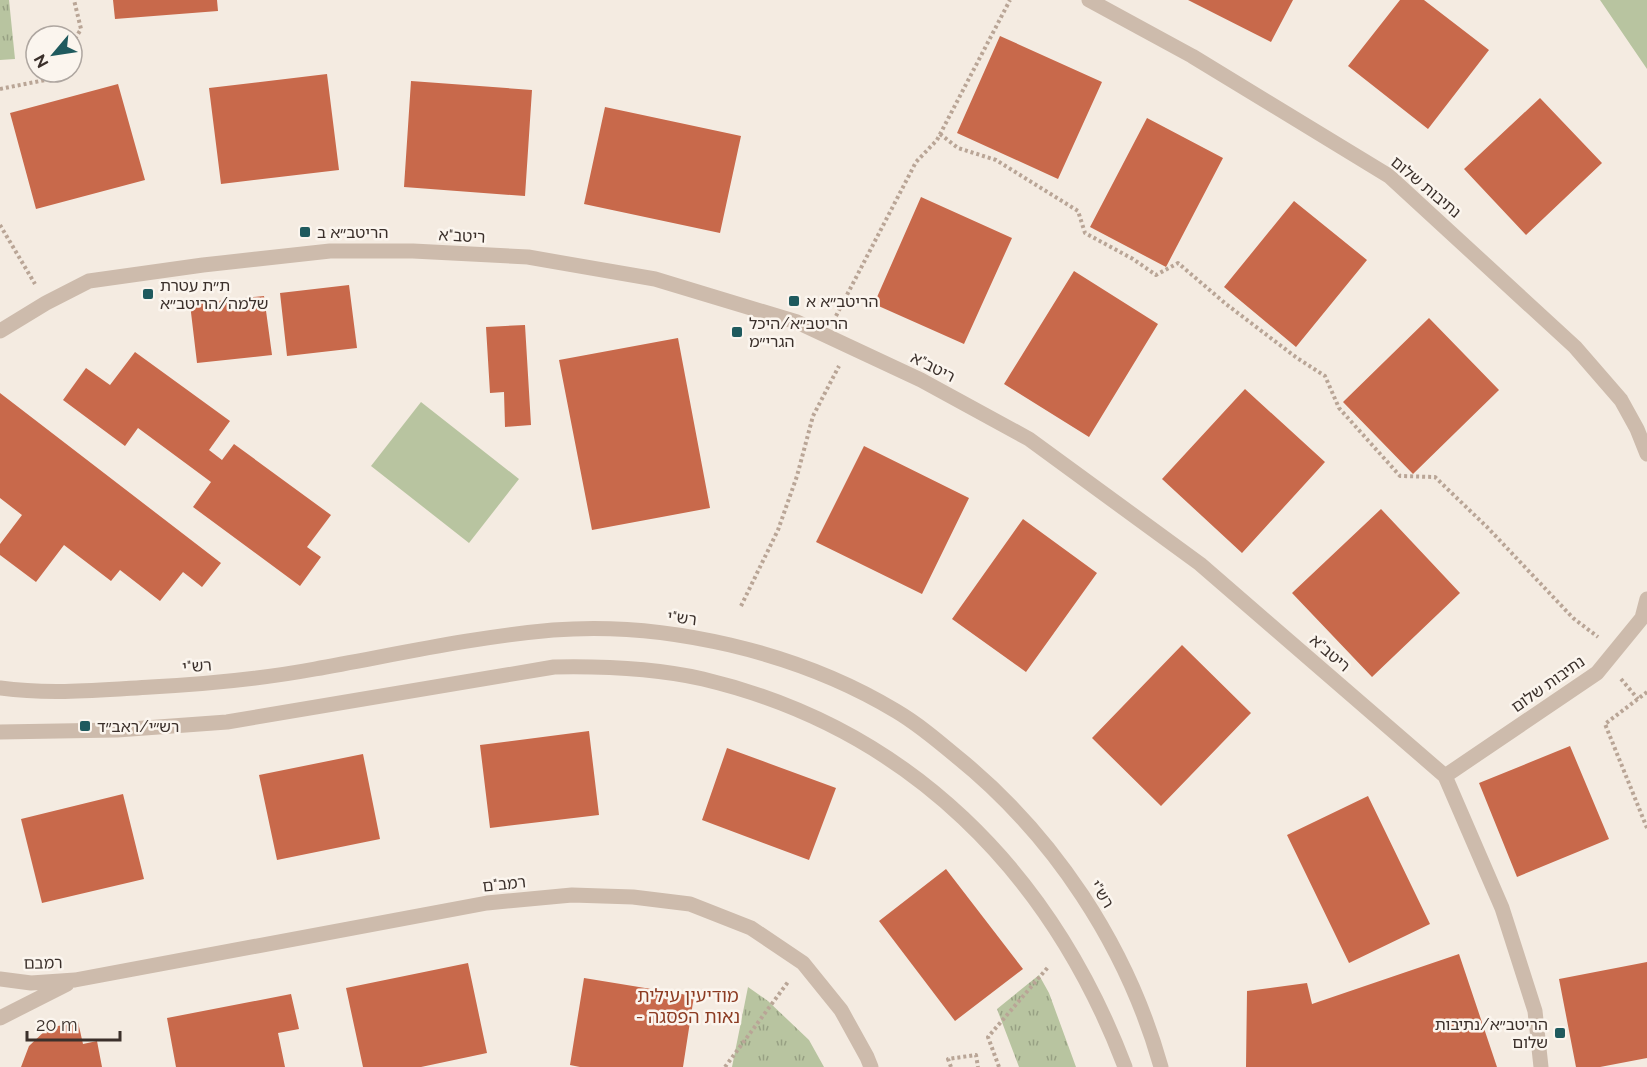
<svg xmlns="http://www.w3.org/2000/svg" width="1647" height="1067" viewBox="0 0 1647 1067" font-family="Raleway,'Noto Sans Hebrew',sans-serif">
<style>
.grass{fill:#b8c4a0}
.park{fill:url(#park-tufts)}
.building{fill:#c8694b}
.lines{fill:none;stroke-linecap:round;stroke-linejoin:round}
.path{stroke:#b9a596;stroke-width:4;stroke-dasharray:3 3;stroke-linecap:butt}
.minor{stroke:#cdbbac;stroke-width:15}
.tertiary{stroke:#cdbbac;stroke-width:15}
.poi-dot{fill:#1f5a5e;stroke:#fbf5ee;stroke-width:2}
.labels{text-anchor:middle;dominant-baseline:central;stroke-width:5;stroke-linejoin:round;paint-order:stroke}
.street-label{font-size:16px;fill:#3b302b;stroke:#fbf5ee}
.poi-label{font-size:16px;fill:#3b302b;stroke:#fbf5ee;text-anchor:start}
.neighbourhood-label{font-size:18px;fill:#8c3b22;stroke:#fbf5ee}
</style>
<defs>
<pattern id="park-tufts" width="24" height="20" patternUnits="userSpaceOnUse" patternTransform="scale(1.5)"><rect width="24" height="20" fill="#b8c4a0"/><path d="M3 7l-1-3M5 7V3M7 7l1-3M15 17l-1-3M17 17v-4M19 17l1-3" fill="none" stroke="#97a083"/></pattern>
</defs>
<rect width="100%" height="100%" fill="#f4ebe1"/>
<path class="grass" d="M1600,0h47v69z
M421,402l98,77 -50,64 -98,-77z"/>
<path class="park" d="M0,0h9l6,59 -15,1z
M1039,975l10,18 27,74h-57l-22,-58z
M748,987l20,14 41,39 15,27h-92z"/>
<path class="building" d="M113,0h104l1,11 -103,8z
M1188,0h105l-22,42z
M1400,0h24l65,50 -61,79 -80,-63z
M1000,36l102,46 -44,97 -101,-46z
M327,74l12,96 -118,14 -12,-96z
M411,81l121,9 -7,106 -121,-9z
M118,84l27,96 -109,29 -26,-96z
M1540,98l62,65 -76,72 -62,-66z
M605,107l136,29 -21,97 -136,-29z
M1147,118l76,40 -57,109 -76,-40z
M921,197l91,41 -48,106 -90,-40z
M1294,201l73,59 -71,87 -72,-60z
M1074,271l84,53 -69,113 -85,-53z
M349,285l8,63 -70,8 -7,-63z
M264,296l8,59 -75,8 -7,-59z
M1429,318l70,72 -86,84 -70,-72z
M525,325l6,100 -26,2 -1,-35 -14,1 -4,-66z
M678,338l32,170 -118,22 -33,-170z
M135,352l95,69 -21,29 13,10 12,-16 97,71 -24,32 14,10 -21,29 -107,-79 18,-25 -73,-54 -13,18 -62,-46 23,-32 24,17z
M1245,389l80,73 -83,91 -80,-74z
M0,393l221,170 -19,24 -19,-15 -23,29 -40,-31 -9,11 -47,-36 -28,37 -36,-27v-11l22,-29 -22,-17z
M864,446l105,52 -47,96 -106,-52z
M1381,509l79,84 -88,84 -80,-84z
M1023,519l74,54 -71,99 -74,-53z
M1182,645l69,68 -90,93 -69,-68z
M589,731l10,84 -109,13 -10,-83z
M1570,746l39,93 -92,38 -38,-94z
M727,748l109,40 -27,72 -107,-40z
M363,754l17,85 -103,21 -18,-85z
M123,794l21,85 -102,24 -21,-84z
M1368,796l62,128 -81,39 -62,-128z
M946,869l77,100 -68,52 -76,-100z
M1459,954l38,113h-251l1,-76 60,-8 5,21z
M1647,962v96l-47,9h-24l-17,-88z
M468,963l19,90 -66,14h-58l-17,-79z
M584,978l110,18 -11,71h-103l-10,-2z
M291,994l8,35 -21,4 7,34h-109l-9,-49z
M78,1022l5,22 14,-3 5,26h-81l8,-21 19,-18z"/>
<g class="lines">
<path class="path" d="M72,44l9,-15 -7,-29
M0,89l50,-10 4,-7
M940,134l18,14 38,12 82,51 7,22 48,26 23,16 22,-12 48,41 71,54 28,18 14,32 61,68 35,1 53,51 85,90 25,19
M0,225l35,59
M836,316l80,-154 21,-22 73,-140
M741,606l37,-76 19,-54 16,-60 26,-50
M1621,679l17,20
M1647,692l-42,32 42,104
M725,1067l63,-85
M951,1067l-3,-8 28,-4 2,12
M999,1067l-11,-30 61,-71"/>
<path class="minor" d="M1089,0l103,56 197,120 186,171 46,53 16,29 10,25
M0,331l46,-28 43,-22 114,-16 127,-14h83l115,6 127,22 142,43 124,58 108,59 171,125 245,212 57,132 33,103 6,56
M1445,776l152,-103 45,-55 5,-19
M0,979l31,4 44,-3 412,-77 85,-8 61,2 57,7 61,24 52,35 38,47 26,47 4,10
M0,1018l67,-34"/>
<path class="tertiary" d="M0,688c50,7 101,2 151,-1 55,-3 110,-8 164,-18 79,-14 158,-32 238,-39 113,-9 245,22 343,81 22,13 41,29 60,45 98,79 171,190 205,311
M0,732l117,-2 110,-8 327,-55c50,-1 100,1 149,12 206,49 348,193 422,388"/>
</g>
<g class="poi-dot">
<rect x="299" y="226" width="12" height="12" rx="3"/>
<rect x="142" y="288" width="12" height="12" rx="3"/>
<rect x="788" y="295" width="12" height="12" rx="3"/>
<rect x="731" y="326" width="12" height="12" rx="3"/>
<rect x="79" y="720" width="12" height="12" rx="3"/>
<rect x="1554" y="1027" width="12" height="12" rx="3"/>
</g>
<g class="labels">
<g class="street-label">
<text transform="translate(1426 187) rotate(40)">נתיבות שלום</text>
<text transform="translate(462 236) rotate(3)">ריטב"א</text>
<text transform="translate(933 367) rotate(27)">ריטב"א</text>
<text transform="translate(682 618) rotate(7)">רש"י</text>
<text transform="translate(1330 653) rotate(41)">ריטב"א</text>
<text transform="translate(197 666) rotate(-5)">רש"י</text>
<text transform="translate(1548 684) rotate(-35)">נתיבות שלום</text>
<text transform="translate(504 884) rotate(-6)">רמב"ם</text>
<text transform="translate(1102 894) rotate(58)">רש"י</text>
<text transform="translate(43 963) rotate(-1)">רמבם</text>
</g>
<g class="poi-label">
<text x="317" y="232">הריטב״א ב</text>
<text x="160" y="285">ת״ת עטרת<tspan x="160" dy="18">שלמה/הריטב״א</tspan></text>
<text x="806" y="301">הריטב״א א</text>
<text x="749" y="323">הריטב״א/היכל<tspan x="749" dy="18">הגרי״מ</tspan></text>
<text x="97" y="726">רש״י/ראב״ד</text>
<text x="1548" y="1024" text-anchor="end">הריטב״א/נתיבות<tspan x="1548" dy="18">שלום</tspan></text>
</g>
<g class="neighbourhood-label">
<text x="688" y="995">מודיעין עילית<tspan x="688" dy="21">- נאות הפסגה</tspan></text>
</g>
</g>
<g transform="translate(54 54) rotate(241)"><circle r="28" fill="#fbf5ee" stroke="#aea6a0" stroke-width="1.5"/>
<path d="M0-4.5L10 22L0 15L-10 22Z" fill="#1f5a5e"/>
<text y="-9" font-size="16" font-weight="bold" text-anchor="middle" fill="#3b302b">N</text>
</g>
<path d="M27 1031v9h93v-9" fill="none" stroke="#3b302b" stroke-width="3"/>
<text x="36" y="1031" font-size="18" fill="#3b302b" stroke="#fbf5ee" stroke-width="4.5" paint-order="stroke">20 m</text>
</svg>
